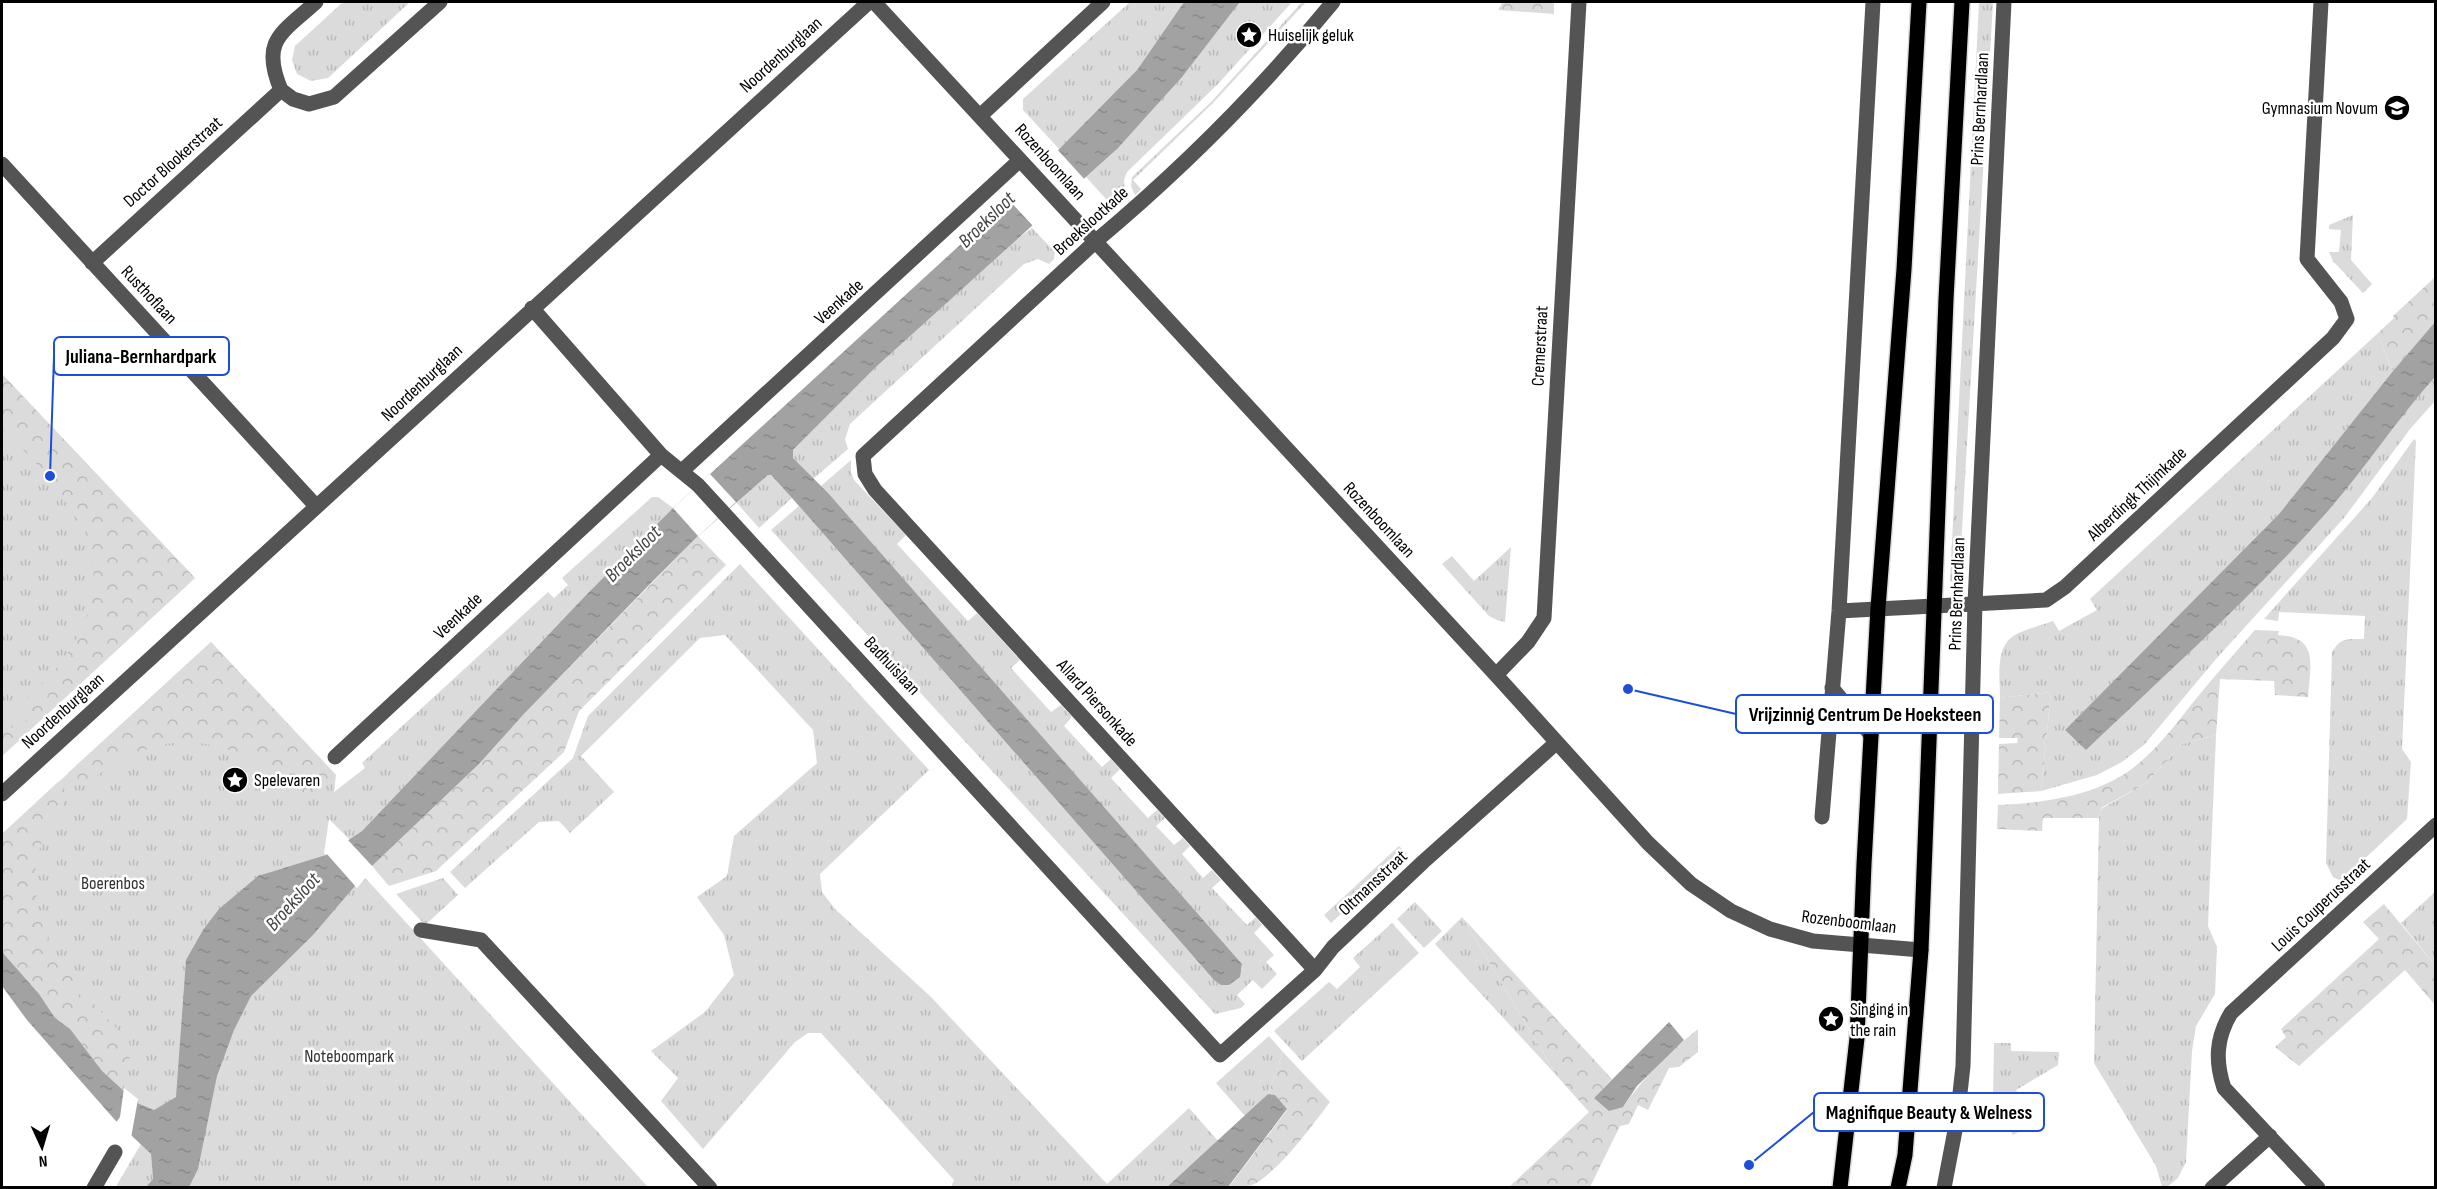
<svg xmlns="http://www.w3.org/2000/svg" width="2437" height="1189" viewBox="0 0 2437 1189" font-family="'Sofia Sans Condensed',sans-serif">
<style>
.grass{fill:url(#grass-tufts)}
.forest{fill:url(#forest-crowns)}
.water{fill:url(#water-ripples)}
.pier{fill:#fff}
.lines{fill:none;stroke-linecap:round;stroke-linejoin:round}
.major-casing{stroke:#dbdbdb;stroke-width:18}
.minor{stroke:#545454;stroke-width:15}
.major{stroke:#000;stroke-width:15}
.labels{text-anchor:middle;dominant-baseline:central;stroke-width:5;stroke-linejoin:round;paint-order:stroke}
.poi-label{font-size:18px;fill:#000;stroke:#fff;text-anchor:start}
.street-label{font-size:18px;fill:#000;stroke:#fff}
.park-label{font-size:18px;fill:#323232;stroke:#fff}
.water-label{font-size:20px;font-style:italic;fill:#434343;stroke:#fff}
.leader{fill:none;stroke:#1d4ed8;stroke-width:2}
.callout-dot{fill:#1d4ed8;stroke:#fff;stroke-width:2}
.callout{fill:#fff;stroke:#1d4ed8;stroke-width:2}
.callout-label{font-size:20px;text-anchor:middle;font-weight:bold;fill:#000}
</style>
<defs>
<pattern id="grass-tufts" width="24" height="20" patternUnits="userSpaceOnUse" patternTransform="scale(1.5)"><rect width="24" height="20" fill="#dbdbdb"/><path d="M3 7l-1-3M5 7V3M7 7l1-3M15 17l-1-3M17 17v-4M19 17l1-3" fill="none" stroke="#bababa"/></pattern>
<pattern id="forest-crowns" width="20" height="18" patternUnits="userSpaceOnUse" patternTransform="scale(1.5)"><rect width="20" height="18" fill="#dbdbdb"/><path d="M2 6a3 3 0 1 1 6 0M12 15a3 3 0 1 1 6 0" fill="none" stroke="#bababa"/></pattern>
<pattern id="water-ripples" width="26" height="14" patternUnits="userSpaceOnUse" patternTransform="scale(1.5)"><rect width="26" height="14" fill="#a2a2a2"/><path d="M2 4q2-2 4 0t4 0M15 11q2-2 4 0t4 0" fill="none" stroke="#8a8a8a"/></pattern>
</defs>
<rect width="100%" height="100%" fill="#fff"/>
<path class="grass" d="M343,2h67l-82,76 -17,3 -14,-7 -5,-14 3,-14z
M1130,2h54l-47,68 -77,80 -37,-40v-11z
M1240,2h52l-74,82 -91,88 -3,8 1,16 -12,7 -6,-3 -21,-23c58,-52 106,-113 154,-175z
M1302,2h4l-93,101 -80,77 8,9 -6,6 -4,-9 1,-9 79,-75z
M1979,2h14l-34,579 -4,3 -5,-3z
M2353,215l-2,45 21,24 -9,9 -30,-32 -4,-9h10l2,-22 -12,-1v-4z
M1032,228l23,24 -1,7 -5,5 -11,-5 -14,5 -174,160 -5,15 3,10 -35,30 -21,-21 1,-8 84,-84 136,-124z
M2377,334l16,37 -114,143 -214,216 21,19 349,-372v24l-25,28 -66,89 -128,141 -72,86 -22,17 -25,13 -56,16 10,-99 -51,6c0,-19 -5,-48 12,-61 7,-6 30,-12 41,-16l6,10 38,-21 -7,-11z
M2,374l193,204 -193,178z
M2414,439l2,2 -14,308 9,13 -4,57 -66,62 -8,-4 -7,-14 6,-211c9,-15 15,-13 32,-13l1,-23 -86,-4 -1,9 -14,-2 108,-121z
M851,460v12l3,8 52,55 -9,9 71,77 9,-8 43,47 -9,8 40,44 10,-7 11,12 -8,9 38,41 9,-8 9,10 -9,9 37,40 9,-8 8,8 -9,8 18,19 9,-7 7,8 -8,8 21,24 9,-8 9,10 -9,8 35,37 9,-8 6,8 -8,8 20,22 -8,7 11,12 -15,15 -9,-9 -16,15 8,9 -4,4 -26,6 -444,-484 28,-24 415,474 28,-11v-5l-421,-478z
M768,475h3l21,23 -33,30 -23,-26z
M652,497h6l15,11 -87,87 -224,236 -12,9 -21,-21 -5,34 2,2 -147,255 -27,15 -38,-33 -112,-133v-125l209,-192 125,133 -2,17 31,-24 -3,-5 186,-171 6,6 14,-13 -6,-7z
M1511,547l-6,75 -8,-2 -8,-4 -47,-52 10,-8 22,25z
M740,564l189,206 -109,104 2,18 13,17 96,88 176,187 82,-76 29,33 -51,46h-216l3,-7 -133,-147h-13l-13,9 -92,107 -42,-48 17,-23 -27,-27 54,-39 29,-37 -10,-40 -27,-38 30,-21 7,-40 83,-73 -4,-33 -88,-95 -25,3 -119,118 33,36 -44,41 -11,-12 -20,1 -74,66 -15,-16 123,-114 15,-42z
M2216,735l-8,191 9,21 -2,47 -19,32 -4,25 -6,111 -8,16 -11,9h-5l-6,-21 -62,-103 5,-245 2,-9 45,-26 36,-39z
M1399,846l8,8 -76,69 -7,-8z
M348,859l300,328 -477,1 52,-187z
M443,878l15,17 -33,30 -29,-31z
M2435,892v73l-34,-42z
M1415,902l27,29 -18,17 -27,-29z
M1462,917l95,159 -122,-132z
M1392,923l27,30 -117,108 -28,-30 55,-49 8,7 23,-22 -7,-9z
M1269,1036l14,16 -15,42 -23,22 -29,-33z
M1994,1043h17v8l48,1 -1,13 -42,25 14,25 -5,4 4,7 -16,9 -18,-31 -2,-8z
M141,1144l10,10 2,25 -7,8 -31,1z"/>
<path class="forest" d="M1503,2h51v12l-56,-4z
M2435,277v45l-42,49 -16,-37 17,-16 -1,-2z
M2,374l193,204 -163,150 -18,-20c45,-36 84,-81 79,-143 -1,-13 -11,-26 -7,-40 -16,-7 -20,-27 -31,-39 -16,-21 -35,-40 -53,-58z
M698,536l28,29 -147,146 -15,41 -128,119 -47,15 -17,-20 107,-102 44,-49z
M2255,630l24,1 -1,4c42,2 32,31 30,62l-33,-2 -1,-14 -54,-2 -4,56 -34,9 -36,39 -45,25 -2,10h-56l-1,13 -45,-2 1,-24c43,-2 91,-8 128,-32 32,-22 54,-55 78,-84 17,-20 34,-40 51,-59z
M211,642l125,133 -35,26c-10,-7 -18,-17 -28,-25 -32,-27 -71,-39 -112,-31l-1,-3 -9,2 1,3 -44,21 -25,17h-4l-11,-12z
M2051,692l-10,99 -43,3 1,-50 18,-1 1,-5h-19l1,-40z
M2,718l20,20 -20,18z
M58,782l12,13c-9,12 -19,25 -25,39 -23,52 -2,108 32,150l-4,4 7,10 5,-4 44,48 2,8 -8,41 -21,-20 -32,-42 -15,-11 -16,-24 -37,-42v-118z
M2384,904l51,61v40l-30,-35 -106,96 -24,-19 11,-10 -5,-8 98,-90 -16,-17z
M1462,917l150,162 -18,19 29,9c20,-29 47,-56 75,-78v23l-19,15 -10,1 -21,42 -10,-5 -9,19 -9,2 -30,61h-81l80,-75 -32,-36z
M1283,1052l47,50c-16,21 -58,80 -84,85 -5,2 -12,0 -18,1l59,-78 -12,-15 -7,-1z"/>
<path class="water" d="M1184,2h56l-58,75 -64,71 -241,218 -84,84v8l35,35 414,471 -2,13 -11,8h-8l-7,-5 -422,-482 -21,-23h-3l-70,61 -47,47 -128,132 -44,49 -107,102 -59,69 -62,61 -17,34 -17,46 -19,93 -9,18h-43l7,-8 -2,-25 -36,-34 -88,-100 -25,-34v-34l37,42 16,24 15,11 32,42 35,32 17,7 22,-13 10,-137 17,-30 16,-21 39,-33 68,-21 36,-24 224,-236 87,-87 336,-308 128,-130z
M2435,322v55c-39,43 -70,92 -108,135 -75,85 -159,160 -241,238l-21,-20 214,-216 114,-143z
M1669,1022l15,18 -47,46 -14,21 -14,4 -15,-13z
M1268,1094l7,1 12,14 -59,78h-61z"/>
<path class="pier" d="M1057,149l29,32 -51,47 -28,-30z
M710,474l26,28 -38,34 -25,-28z
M347,839l27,29 -17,20 -31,-35z
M124,1088l14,11 -7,39 -16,-14 5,-7z"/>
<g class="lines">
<g class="major-casing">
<path id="major" d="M1840,1188l17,-150 7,-174 14,-256 26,-339 15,-267
M1898,1188l7,-33 16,-205 25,-651 16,-297"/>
</g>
<path class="minor" d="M874,2l622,673 152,168 43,41 40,27 39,18 43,12 108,9
M281,90l12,9 16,5 25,-7 106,-95
M981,115l122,-113
M2,164l314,342
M92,263l189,-173c-21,-50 1,-57 35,-88
M532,308l129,147 37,30 522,570 95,-85 18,-23 90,-85 133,-119
M683,470l337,-310
M1839,611l207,-11 19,-13 268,-249 14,-19 -6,-17 -34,-43 14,-257
M1496,675l32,-33 16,-24 35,-616
M1832,688l39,47
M335,757l326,-302
M2,794l867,-792
M1822,817l17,-206 34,-609
M421,930l60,10 229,248
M1315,970l-440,-480 -10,-16 -2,-18 233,-215c86,-72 166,-152 237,-239
M94,1188l21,-36
M1944,1188l13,-68 6,-54 12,-463 29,-601
M2212,1188l58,-52
M2318,1188l-94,-100c-9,-27 -8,-50 7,-75l205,-188"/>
<use href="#major" class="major"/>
</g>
<defs>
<g id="sight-disc" transform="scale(1.35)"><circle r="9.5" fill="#000" stroke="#fff"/><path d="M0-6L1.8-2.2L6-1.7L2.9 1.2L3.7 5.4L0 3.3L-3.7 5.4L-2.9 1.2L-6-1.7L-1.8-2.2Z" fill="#fff"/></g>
<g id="school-disc" transform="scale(1.35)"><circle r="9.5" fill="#000" stroke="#fff"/><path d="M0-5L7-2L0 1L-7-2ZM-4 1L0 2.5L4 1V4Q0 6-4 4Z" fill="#fff"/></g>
</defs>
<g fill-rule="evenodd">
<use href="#sight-disc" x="1249" y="35"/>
<use href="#school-disc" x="2397" y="108"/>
<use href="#sight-disc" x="235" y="780"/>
<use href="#sight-disc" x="1831" y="1019"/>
</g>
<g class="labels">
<g class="poi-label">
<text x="1268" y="35">Huiselijk geluk</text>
<text x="2378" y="108" text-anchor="end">Gymnasium Novum</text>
<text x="254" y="780">Spelevaren</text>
<text x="1850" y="1009">Singing in<tspan x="1850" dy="21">the rain</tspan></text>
</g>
<g class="street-label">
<text transform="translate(781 55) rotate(-42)">Noordenburglaan</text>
<text transform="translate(1980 109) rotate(-87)">Prins Bernhardlaan</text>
<text transform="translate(173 162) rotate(-42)">Doctor Blookerstraat</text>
<text transform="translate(1050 162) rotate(48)">Rozenboomlaan</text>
<text transform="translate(1091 221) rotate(-42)">Broekslootkade</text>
<text transform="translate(149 295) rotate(47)">Rusthoflaan</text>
<text transform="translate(839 302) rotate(-42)">Veenkade</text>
<text transform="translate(1540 346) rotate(-87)">Cremerstraat</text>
<text transform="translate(422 383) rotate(-43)">Noordenburglaan</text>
<text transform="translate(2137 494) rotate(-43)">Alberdingk Thijmkade</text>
<text transform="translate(1379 520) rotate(47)">Rozenboomlaan</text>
<text transform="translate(1957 594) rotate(-88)">Prins Bernhardlaan</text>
<text transform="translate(458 616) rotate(-43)">Veenkade</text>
<text transform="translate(892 666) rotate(47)">Badhuislaan</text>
<text transform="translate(1097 703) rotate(48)">Allard Piersonkade</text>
<text transform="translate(63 711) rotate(-42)">Noordenburglaan</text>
<text transform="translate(1373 883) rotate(-43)">Oltmansstraat</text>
<text transform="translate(2321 905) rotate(-43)">Louis Couperusstraat</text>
<text transform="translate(1849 922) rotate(7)">Rozenboomlaan</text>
</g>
<g class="park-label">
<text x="113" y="883">Boerenbos</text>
<text x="349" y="1056">Noteboompark</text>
</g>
<g class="water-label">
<text transform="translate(987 220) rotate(-44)">Broeksloot</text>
<text transform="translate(633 554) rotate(-45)">Broeksloot</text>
<text transform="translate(293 902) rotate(-48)">Broeksloot</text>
</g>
</g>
<path class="leader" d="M50 476L54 356M1628 689L1736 714M1749 1165L1814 1112"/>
<g class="callout-dot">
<circle cx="50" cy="476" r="6"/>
<circle cx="1628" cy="689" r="6"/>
<circle cx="1749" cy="1165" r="6"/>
</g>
<g class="callout">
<rect x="54" y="337" width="175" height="38" rx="6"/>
<rect x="1736" y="695" width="257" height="38" rx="6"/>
<rect x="1814" y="1093" width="230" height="38" rx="6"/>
</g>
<g class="callout-label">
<text x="141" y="363">Juliana-Bernhardpark</text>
<text x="1865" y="721">Vrijzinnig Centrum De Hoeksteen</text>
<text x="1929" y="1119">Magnifique Beauty &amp; Welness</text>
</g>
<rect width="2437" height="1189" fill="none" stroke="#000000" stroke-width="6"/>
<g transform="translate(42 1147) rotate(176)" stroke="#ffffff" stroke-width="4.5" paint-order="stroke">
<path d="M0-4.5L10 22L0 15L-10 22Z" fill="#000000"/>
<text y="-9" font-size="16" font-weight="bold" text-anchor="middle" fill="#000000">N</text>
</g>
</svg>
